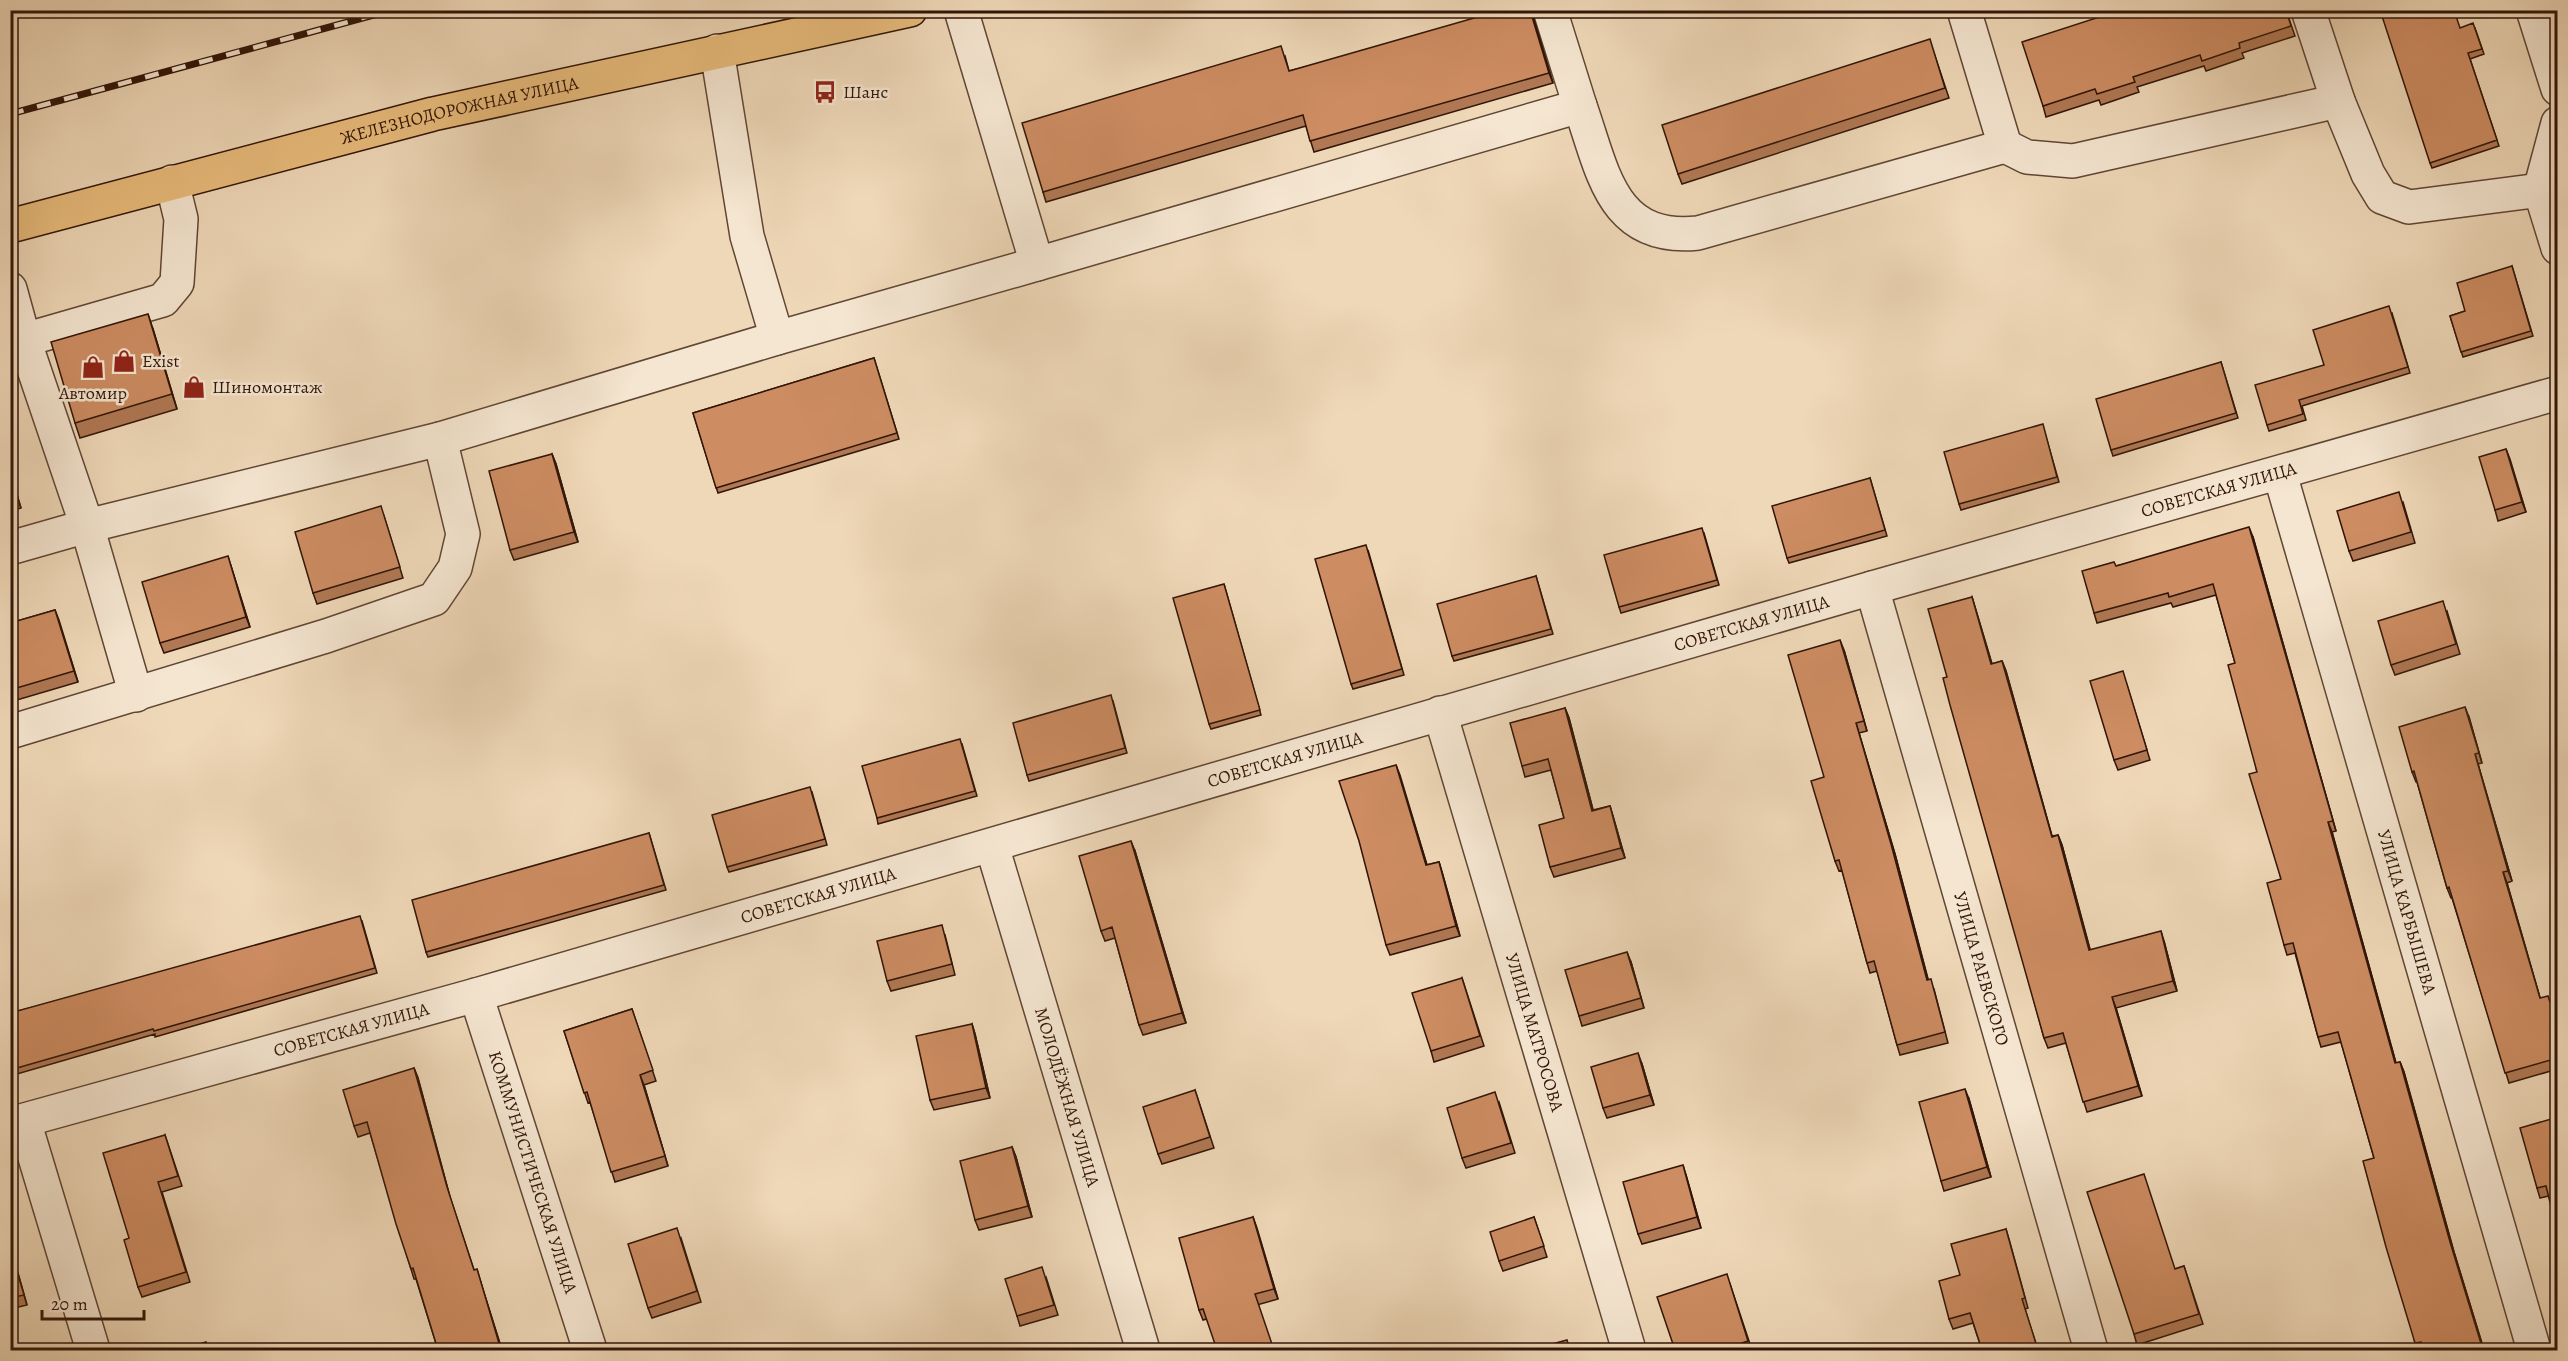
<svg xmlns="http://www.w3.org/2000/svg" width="2568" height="1361" viewBox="0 0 2568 1361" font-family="Alegreya,serif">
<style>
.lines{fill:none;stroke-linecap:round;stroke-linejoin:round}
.minor-casing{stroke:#604634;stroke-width:36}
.major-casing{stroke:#311508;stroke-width:36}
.minor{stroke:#f5e6d1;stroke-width:33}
.major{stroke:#e8bc7c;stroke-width:33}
.rail-casing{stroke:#311508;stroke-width:7}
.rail{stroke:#f5e6d1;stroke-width:4.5;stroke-dasharray:14;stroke-linecap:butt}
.wall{fill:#b07854;stroke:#311508;stroke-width:1.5}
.shaded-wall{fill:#906245;stroke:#311508;stroke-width:1.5}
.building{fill:#cd8c62;stroke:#311508;stroke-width:1.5}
.labels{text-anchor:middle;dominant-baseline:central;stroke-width:5;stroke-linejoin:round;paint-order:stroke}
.poi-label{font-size:18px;fill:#311508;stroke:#f5e6d1;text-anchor:start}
.street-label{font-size:18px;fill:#311508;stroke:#f5e6d1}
</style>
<rect width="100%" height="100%" fill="#efd8b8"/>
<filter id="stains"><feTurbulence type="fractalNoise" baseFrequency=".00333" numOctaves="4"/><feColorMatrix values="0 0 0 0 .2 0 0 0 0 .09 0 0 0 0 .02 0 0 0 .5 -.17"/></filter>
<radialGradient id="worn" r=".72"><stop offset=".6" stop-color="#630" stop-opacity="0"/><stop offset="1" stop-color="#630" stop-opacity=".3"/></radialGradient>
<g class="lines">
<g class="minor-casing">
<g id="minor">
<path d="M961,10l76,254 543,-158 -30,-96"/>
<path d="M2533,10l25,79"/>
<path d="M717,51l30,185 30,102"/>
<path d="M2338,101l30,73 14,23 27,10 131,-17"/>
<path d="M1580,106c23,65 31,136 118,127l307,-87 -41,-136"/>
<path d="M2558,123l-18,67 18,58"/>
<path d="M2005,146l22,11 46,4 265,-60 -30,-91"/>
<path d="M10,289l14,51 63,186 49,169"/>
<path d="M10,344l153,-44 14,-17 4,-64 -9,-37"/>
<path d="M440,439l337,-101 260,-74"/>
<path id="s1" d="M2280,474l254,876"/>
<path d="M10,548l77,-22 353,-87 23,95 -8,34 -21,31 -108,37 -316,96"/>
<path id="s2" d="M1872,588l219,762"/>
<path id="s3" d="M1440,713l189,637"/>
<path id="s4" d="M992,846l151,504"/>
<path id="s5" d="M476,995l114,355"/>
<path d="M24,1121l69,229"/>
<path id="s6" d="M10,1124l466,-129 1396,-407 686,-195"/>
</g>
</g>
<g class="major-casing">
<g id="major">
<path id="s7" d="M10,226l423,-112 477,-104"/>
</g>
</g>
<use href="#minor" class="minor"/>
<use href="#major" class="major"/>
<g class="rail-casing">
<path id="rail" d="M10,114l382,-104"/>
</g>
<use href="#rail" class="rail"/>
</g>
<path class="wall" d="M1531,10l22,73 -239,69 -8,-26 -260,76 -3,-10 242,-136 4,15z
M2286,10l9,26 -53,17 2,5 -38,13 -2,-5 -67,21 2,5 -38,13 -2,-5 -53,17 -3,-11z
M2460,28h15l9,26 -14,5 29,87 -67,22 -2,-5z
M1933,50l16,48 -267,86 -4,-10z
M2512,266l21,70 -70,21 -13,-41 15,-5z
M2392,313l18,60 -108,33 4,14 -37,11 -2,-6 57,-60z
M153,329l24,80 -97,29 -5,-15z
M874,358l25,81 -181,54 -25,-80z
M2221,362l17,56 -125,38 -2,-6z
M2044,430l15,52 -98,28 -2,-6z
M2506,449l20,63 -28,9 -3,-11z
M552,454l4,10 22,78 -64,18 -4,-10z
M10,472l11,36 -11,3z
M1870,478l17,58 -98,27 -2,-5z
M2403,502l12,41 -62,18 -4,-10z
M384,516l19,62 -86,26 -4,-11z
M1704,533l15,52 -98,28 -2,-6z
M2253,537l83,294 -4,1 64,231 4,-1 4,10 50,180 30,98h-66l-3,-7 -41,-185 -33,-116 -20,5 -3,-10 -23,-84 -8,2 -3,-10 -3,-66 -24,-107 -22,-109 -19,-68 -43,12 -2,-4 -74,20 -3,-10 22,-47z
M1368,550l36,125 -51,14 -2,-5z
M231,566l19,61 -86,26 -4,-10z
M1536,576l17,58 -99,27 -2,-5z
M1224,584l37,131 -50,14 -2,-5z
M1972,597l20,67 10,-3 4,10 46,165 6,-1 4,10 28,105 74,-9 13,50 -61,17 26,88 -55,16 -21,-69 -18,5 -4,-10 -97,-361z
M55,610l23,72 -68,20v-79z
M2447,611l13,43 -65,21 -4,-10z
M1844,650l23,81 -8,2 36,121 33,126 6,9 14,54 -48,12 -3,-10 -20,-74 -7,2 -3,-10 -25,-93 -3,1 -4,-10 -11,-84z
M2126,682l24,78 -32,10 -4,-10z
M1113,701l14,52 -98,28 -2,-6z
M1565,708l4,10 24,92 17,-4 15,52 -71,19 -4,-10 14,-49 -13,-48 -26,7 -3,-11z
M2469,717l13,46 -4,1 34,117 -5,2 33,115 12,8 6,18v45l-49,14 -57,-185h-1l-4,-10 -30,-106h-1l-4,-10z
M962,744l15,52 -99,28 -1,-6z
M1396,765l31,100 12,-3 3,10 18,64 -70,19 -4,-10z
M812,792l15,53 -98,27 -2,-5z
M649,833l17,57 -238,67 -2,-5z
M1135,851l51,172 -43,12 -4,-10 -24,-87 -10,3 -4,-10z
M362,921l15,52 -222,64v-3l-145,42v-63z
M945,935l10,40 -64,16 -4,-10z
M1631,962l13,46 -62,18 -3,-10z
M1462,978l22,68 -50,16 -3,-11z
M632,1009l24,72 -12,4 24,81 -53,16 -25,-80 -2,1 -24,-72z
M972,1024l3,10 15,64 -56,12 -4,-10z
M1642,1064l12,41 -47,13 -4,-10z
M414,1068l4,10 32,119 24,73 6,10 22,70h-64l-22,-71h-2l-3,-10 -41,-136 -12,4 -4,-11z
M1195,1090l19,58 -52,16 -4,-10z
M1969,1099l22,78 -47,14 -3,-10z
M1499,1102l16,51 -49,15 -4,-10z
M2558,1117v115l-9,-36 -9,2 -3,-10z
M165,1135l17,51 -20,6 28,90 -48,15 -4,-10 -9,-49z
M1012,1147l4,10 16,60 -53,13 -4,-10z
M1686,1175l15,53 -59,16 -4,-10z
M1253,1217l25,82 -75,21 -4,-10z
M1534,1217l13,40 -44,14 -4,-10z
M2006,1229l3,10 19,69 -3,1 13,41h-56l-9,-27 -20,6 -4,-10 11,-44z
M681,1238l20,64 -49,16 -4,-10z
M10,1245l17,60 -17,4z
M2184,1266l19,58 -66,21 -3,-11 41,-65z
M1046,1277l12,38 -38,11 -3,-10z
M1730,1284l22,66h-77z"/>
<path class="shaded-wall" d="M1531,10l22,73 -4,-10z
M148,314l5,15 24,80 -5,-15z
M2506,449l4,10 16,53 -4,-10z
M552,454l4,10 22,78 -4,-10z
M10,472l11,36 -11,-33z
M2249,527l4,10 83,294 -3,-10z
M228,556l3,10 19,61 -4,-10z
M1972,597l3,10 20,67 -4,-10z
M55,610l4,10 19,62 -4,-11z
M1840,640l4,10 23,81 -3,-10z
M2002,661l4,10 49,176 -3,-10z
M2465,707l4,10 13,46 -3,-10z
M1565,708l4,10 27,103 -4,-10z
M1856,723l39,131 36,136 -4,-10z
M2475,754l3,10 34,117 -4,-10z
M1396,765l4,10 30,100 -4,-10z
M1610,806l3,10 12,42 -4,-10z
M2328,822l4,10 67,242 -4,-11z
M2058,835l4,10 31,115 -4,-10z
M1131,841l4,10 51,172 -4,-10z
M1439,862l3,10 18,64 -4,-10z
M2503,872l4,11 36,125 -3,-10z
M2161,931l3,10 13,50 -4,-10z
M1627,952l4,10 13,46 -3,-10z
M2112,997l4,11 26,88 -4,-10z
M972,1024l3,10 15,64 -4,-10z
M1638,1053l4,11 12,41 -4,-10z
M2400,1062l4,10 50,180 30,98 -34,-108z
M414,1068l4,10 32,119 -3,-10z
M640,1075l4,10 24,81 -3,-10z
M1965,1089l4,10 22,78 -4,-10z
M1012,1147l4,10 16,60 -4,-11z
M1683,1165l3,10 15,53 -4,-11z
M1253,1217l4,11 21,71 -4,-10z
M10,1245l17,60 -17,-57z
M477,1269l3,11 22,70h-1z"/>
<path class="building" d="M1502,10h28l19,63 -239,68 -7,-26 -260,77 -21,-69 259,-77 8,25z
M2121,10h165l5,16 -52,17 1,5 -38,13 -2,-6 -67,22 2,5 -38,12 -2,-5 -52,17 -21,-64z
M2380,10h74l6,18 13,-5 9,26 -14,4 29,87 -67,23z
M1930,39l15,49 -267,86 -16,-49z
M2512,266l19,65 -70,21 -11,-36 15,-5 -8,-28z
M2389,306l19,61 -109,33 4,14 -36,11 -12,-40 69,-20 -11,-35z
M148,314l24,80 -97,29 -24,-81z
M874,358l23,75 -181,55 -23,-75z
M2221,362l15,51 -125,37 -15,-51z
M2043,424l14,53 -98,27 -15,-52z
M2506,449l16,53 -27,8 -16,-53z
M552,454l22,78 -64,18 -21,-79z
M10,475l7,23 -7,1z
M1870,478l15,52 -98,28 -15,-52z
M2399,492l12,40 -62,19 -12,-40z
M381,506l19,61 -87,26 -18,-61z
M2249,527l84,294 -5,1 67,241 5,-1 50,180 33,108h-59l-3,-8 -6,1 -29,-96 -23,-86 11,-3 -36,-126 -20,5 -25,-94 -9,2 -17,-62 14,-4 -32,-105 8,-2 -29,-107 7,-2 -22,-79 -44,13 -1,-4 -74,20 -12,-42 32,-9 2,4z
M1702,528l15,52 -98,27 -15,-52z
M1366,545l36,124 -51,15 -36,-125z
M228,556l18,61 -86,26 -18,-61z
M1536,576l15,53 -99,27 -15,-52z
M1224,584l36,126 -51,14 -36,-126z
M1972,597l19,67 11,-3 50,176 6,-2 31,115 72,-19 12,50 -61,16 26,89 -55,16 -20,-69 -19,5 -94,-333 -7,-27 4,-1 -19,-68z
M2443,601l13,43 -65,21 -13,-44z
M55,610l19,61 -64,19v-67z
M1840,640l24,81 -8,2 35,121 36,136 4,-1 14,53 -48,13 -23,-84 -7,2 -28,-103 -4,1 -24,-80 13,-4 -36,-122z
M2123,671l24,79 -33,10 -24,-79z
M1111,695l14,53 -98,27 -14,-52z
M2465,707l14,46 -4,1 33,117 -5,1 37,126 8,-2 10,31v31l-53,15 -56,-186 -2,1 -33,-117 -2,1 -13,-45z
M1565,708l27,103 18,-5 11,42 -71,19 -11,-42 25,-7 -16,-59 -26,7 -12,-43z
M960,739l15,52 -98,27 -15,-52z
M1396,765l30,100 13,-3 17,64 -70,19 -27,-104 -20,-60z
M810,787l15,52 -98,28 -15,-52z
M649,833l15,52 -238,67 -14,-52z
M1131,841l51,172 -43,12 -27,-98 -11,4 -22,-75z
M360,916l15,52 -221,63 -1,-2 -143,41v-57z
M942,925l10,39 -65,17 -10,-40z
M1627,952l14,46 -62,18 -14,-46z
M1462,978l18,58 -49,15 -19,-58z
M632,1009l21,61 -13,5 25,81 -54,16 -24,-80 -3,1 -20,-62z
M972,1024l14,64 -56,12 -14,-64z
M1638,1053l12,42 -47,13 -12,-41z
M414,1068l33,119 27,83 3,-1 24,81h-63l-25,-82 -2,1 -15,-45 -29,-102 -13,4 -11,-36z
M1965,1089l22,78 -46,14 -22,-79z
M1195,1090l15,47 -52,17 -15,-47z
M1495,1092l16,51 -49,15 -15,-50z
M2558,1117v114h-1l-11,-45 -9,2 -17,-60z
M165,1135l13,41 -20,6 28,90 -48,15 -14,-47 5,-2 -26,-85z
M1012,1147l16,59 -53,14 -15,-59z
M1683,1165l14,52 -59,17 -15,-52z
M2144,1174l31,95 9,-3 15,48 -65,20 -47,-142z
M1253,1217l21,72 -19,5 19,56h-57l-14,-41 -4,1 -20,-72z
M1534,1217l10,29 -45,15 -9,-29z
M677,1228l20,63 -49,17 -20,-64z
M2006,1229l19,69 -3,1 16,51h-56l-12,-37 -21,6 -10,-38 21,-6 -9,-31z
M10,1248l14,47 -14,3z
M1042,1267l12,38 -37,11 -12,-37z
M1727,1274l21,67 -9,3 2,6h-66l-18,-53z
M1567,1340l3,10h-40z
M206,1342l3,8h-30z"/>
<defs>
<g id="bus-bare" transform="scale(1.8)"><path d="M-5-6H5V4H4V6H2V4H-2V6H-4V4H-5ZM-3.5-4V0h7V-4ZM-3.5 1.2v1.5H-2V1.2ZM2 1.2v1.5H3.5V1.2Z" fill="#8f2418" stroke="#f5e6d1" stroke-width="2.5" paint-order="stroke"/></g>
<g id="shop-bare" transform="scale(1.8)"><path d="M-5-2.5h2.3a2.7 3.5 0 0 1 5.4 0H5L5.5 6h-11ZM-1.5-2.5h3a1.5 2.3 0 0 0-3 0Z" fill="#8f2418" stroke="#f5e6d1" stroke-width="2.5" paint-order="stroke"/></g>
</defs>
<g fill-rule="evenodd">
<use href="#bus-bare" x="825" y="92"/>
<use href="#shop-bare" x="124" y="361"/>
<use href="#shop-bare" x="93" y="367"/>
<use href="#shop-bare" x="194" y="387"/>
</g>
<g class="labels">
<g class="poi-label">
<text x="843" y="92">Шанс</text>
<text x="142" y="361">Exist</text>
<text x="212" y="387">Шиномонтаж</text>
<text x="93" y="393" text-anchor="middle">Автомир</text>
</g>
<g class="street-label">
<text stroke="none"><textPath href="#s7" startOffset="464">ЖЕЛЕЗНОДОРОЖНАЯ УЛИЦА</textPath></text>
<text stroke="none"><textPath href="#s6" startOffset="2298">СОВЕТСКАЯ УЛИЦА</textPath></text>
<text stroke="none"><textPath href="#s6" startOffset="1812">СОВЕТСКАЯ УЛИЦА</textPath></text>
<text stroke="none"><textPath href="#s6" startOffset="1326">СОВЕТСКАЯ УЛИЦА</textPath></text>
<text stroke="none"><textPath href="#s6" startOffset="840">СОВЕТСКАЯ УЛИЦА</textPath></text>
<text stroke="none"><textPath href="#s1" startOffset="456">УЛИЦА КАРБЫШЕВА</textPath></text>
<text stroke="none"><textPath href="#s2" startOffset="396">УЛИЦА РАЕВСКОГО</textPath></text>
<text stroke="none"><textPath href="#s6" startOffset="354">СОВЕТСКАЯ УЛИЦА</textPath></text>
<text stroke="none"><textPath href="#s3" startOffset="333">УЛИЦА МАТРОСОВА</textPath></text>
<text stroke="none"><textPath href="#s4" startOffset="262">МОЛОДЁЖНАЯ УЛИЦА</textPath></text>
<text stroke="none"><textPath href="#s5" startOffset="186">КОММУНИСТИЧЕСКАЯ УЛИЦА</textPath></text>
</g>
</g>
<rect width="2568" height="1361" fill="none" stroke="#efd8b8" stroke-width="36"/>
<rect x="12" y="12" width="2544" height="1337" fill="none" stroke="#311508" stroke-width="3"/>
<rect x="18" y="18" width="2532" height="1325" fill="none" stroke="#311508" stroke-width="1.5"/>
<path d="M42 1310v9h102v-9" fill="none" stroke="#311508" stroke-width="3"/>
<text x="51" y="1310" font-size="18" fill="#311508" stroke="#f5e6d1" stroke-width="4.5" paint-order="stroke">20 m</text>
<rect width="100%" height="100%" filter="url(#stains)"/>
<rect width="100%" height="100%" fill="url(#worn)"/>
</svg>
